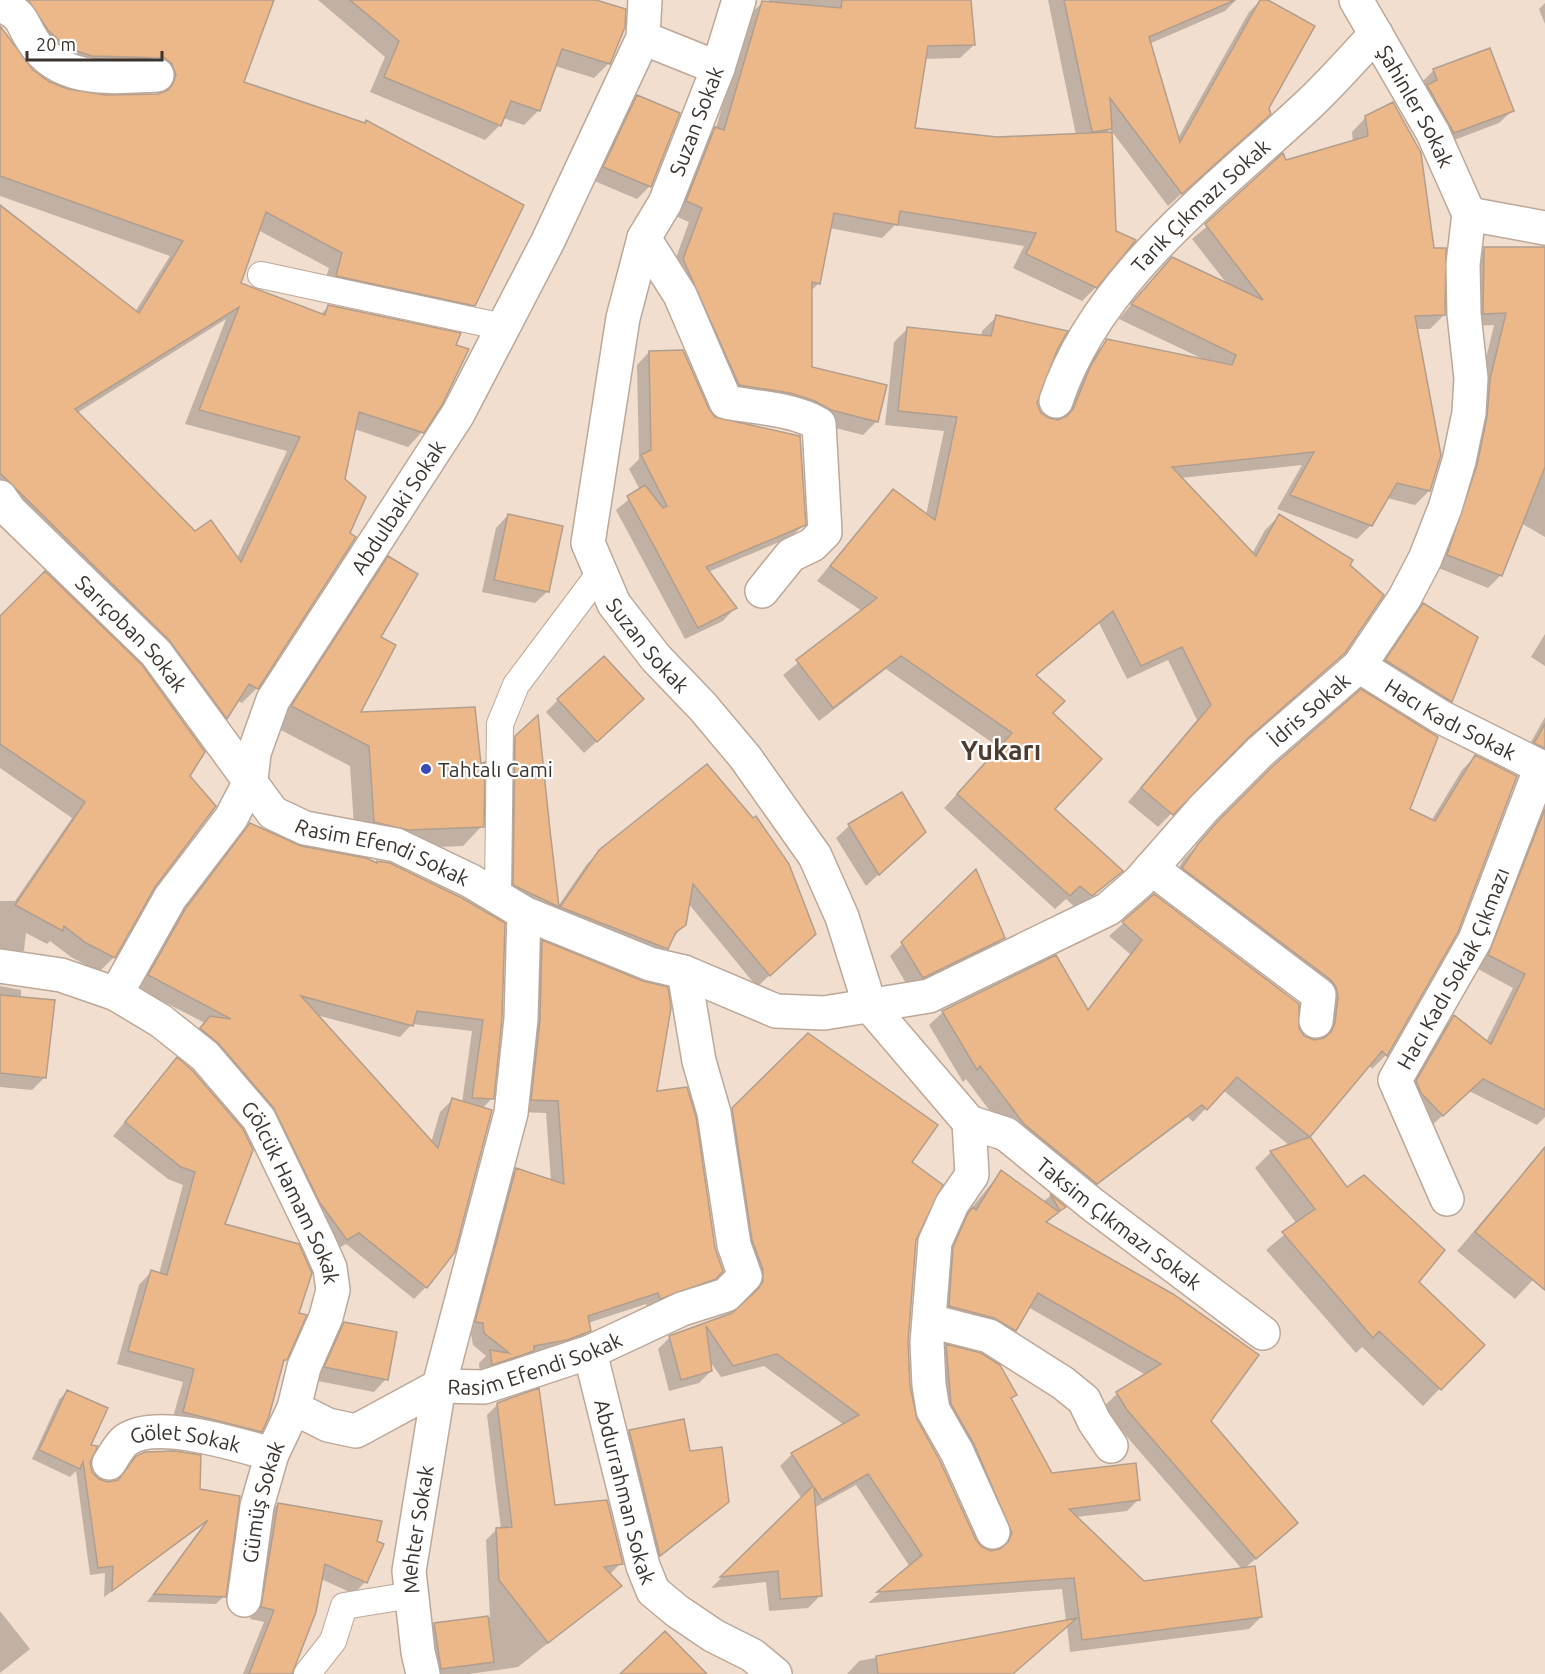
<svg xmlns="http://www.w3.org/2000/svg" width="1545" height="1674" viewBox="0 0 1545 1674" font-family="Ubuntu,sans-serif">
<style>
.shadow{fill:#0003;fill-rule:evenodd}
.building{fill:#ecb789;stroke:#b19e8e;stroke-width:1.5;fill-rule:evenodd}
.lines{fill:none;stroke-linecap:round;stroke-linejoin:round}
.lane-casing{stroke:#bca899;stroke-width:28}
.street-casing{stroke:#bca899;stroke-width:36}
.lane{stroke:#fff;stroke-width:26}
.street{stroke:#fff;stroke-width:33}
.poi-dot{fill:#3a49bc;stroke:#fff;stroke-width:2}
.labels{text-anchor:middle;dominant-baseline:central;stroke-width:4.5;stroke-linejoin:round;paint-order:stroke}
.street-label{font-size:21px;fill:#3b332d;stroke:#fff}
.poi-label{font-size:21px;fill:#3b332d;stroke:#fff;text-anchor:start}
.district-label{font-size:27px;font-weight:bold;fill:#4d3d30;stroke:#fff}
</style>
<rect width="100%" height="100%" fill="#f2dece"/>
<path class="shadow" d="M0,0h273l-31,83 232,222 -15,15 -137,-30 7,-22 -71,-38 -19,54 81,31 9,-9 93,126 -14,15 -54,-18 -97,259 -15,15 -5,-3 -11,18 -14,14 -212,-230v-295l135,105 35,-56 -170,-60v-169l32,44 17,12 19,8 37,6 56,-3 1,-4 -86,-20zM226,319l-41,105 102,27 -50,107 -42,-25 -118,-120z
M318,0h273l18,63 -15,15 -39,-12 -16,44 -15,15 -21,-7 -3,7 -15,15 -115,-48 15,-35z
M769,0h201l4,45 -14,13 -36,1 -11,70 84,10 79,-4 -28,-135h188l-11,11 -76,33 29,94 71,-126 12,-12h4l-10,127 -87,79 -58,-77 -5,5 -9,153 -14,14 -69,-33 11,-22 -129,-21 -13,13 -53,-10 -10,55 -8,8v77l66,53 -14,14 -47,-12 -90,-24 -56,-125 19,-52 -16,-7 29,-73 14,-14 32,-112 14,-13h7z
M1545,3v21l-6,-15z
M1434,70l78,41 -13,12 -58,22 -20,-62z
M637,97l13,89 -13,13 -45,-19 33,-71z
M1366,117l78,198 -14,14h-14l13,162 -14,14 -28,-7 -16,27 -14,14 -80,-30 25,-44 -122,13 72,76 13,-24 14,-14 69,50 -4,87 -109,96 -77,78 -30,-25 69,-82 -29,-60 -41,19 -28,-56 -63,53 15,38 2,95 68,62 -44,38 -11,-10 -11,10 -111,-101 56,-60 -114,-79 -67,52 -36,-46 79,-64 -45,-30 62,-76 14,-14 33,24 18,-84 -59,-6 9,-83 14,-14 73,8 1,-5 14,-14 60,32 -20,54 4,11 9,6 9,1 3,-1 17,-39 15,-26 15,-14 97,19 -86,-41 39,-46 70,12 -36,-46 93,-77 68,-20 -1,-10z
M1545,248v289l-24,-14 -20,52 -13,13 -52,-21 58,-242 -23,1 1,-65 13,-12z
M649,352l58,58 97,114 -13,13 -83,35 27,36 -12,13 -38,18 -69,-129 24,-20 -11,-21 10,-10 -2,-94z
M508,515l40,76 -13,12 -53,-11 14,-64z
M389,558l-10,80 -20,76 123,112 -19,20 -76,3 -32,-8 -5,-75 -77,-40 96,-148z
M1423,605l28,96 -13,12 -64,-40 37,-56z
M0,617l188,159 -34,110 -40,71 -15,15 -28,-15 -21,-16 -3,3 -21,-11 -2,17 -14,15 -10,-1v-63h15l57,-83 -72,-50z
M1545,634v32l-14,-9z
M558,700l72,11 -46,42 -38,-41z
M1545,717v52l-22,-13z
M537,718l20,190 30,-44 13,-12 153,-32 49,125 -45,42 -69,-84 -4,22 -30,35 -153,-63 2,-147z
M1475,757l-18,174 -71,124 -14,14 -3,-4 -61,72 109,145 65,63 -59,61 -61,-59 -6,6 -90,-103 31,-26 -42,-56 16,-16 19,-6 -67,-56 -30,32 -5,-5 -106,79 -72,-58 -44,-59 -3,3 -34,-57 14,-13 144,-2 43,-56 -21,-18 45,-40 149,141 11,4 7,-1 2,-39 -153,-119 14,-23 76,-79 148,30 23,11 31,-51z
M1545,796v321l-8,8 -68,-34 -40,37 -25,-33 37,-65 13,-13 32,25 27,-54 -37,-20z
M250,825l51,23 75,16 2,-2 125,62 -11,174 -10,11 -56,178 -12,12 -68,-55 -12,7 -136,-221 7,-7 -68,-35 37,-66 64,-85zM316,1015l84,22 12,-13 60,7 -10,72 -10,-3 -12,12 -9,31z
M849,826l62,18 -45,42 -30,-48z
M975,872l29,66 -13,12 -81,40 -20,-34z
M542,942l113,151 67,178 -20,19 -54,20 -2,-6 -58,19 1,8 -12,12 -97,32 -1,-12 7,-7 -13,-11 -2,-11 -7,-1 40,-151 12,-12 35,11 -5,-68 -26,-1 11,-158z
M0,986l21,4v8l24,79 -13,13 -32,-3z
M809,1035l101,127 5,78 -8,102 2,44 6,33 60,122 6,7 9,4 9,-1 1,-5 -38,-89 -28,-99 12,-12 69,48 -5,5 41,76 88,24 -12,12 -51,6 68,65 98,-13 -128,-147 -10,-16 13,-12 29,-19 -118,-68 -13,23 -13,12 -65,-23 4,-58 19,-39 41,-50 42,30 7,-6 13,11 -17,16 163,199 87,101 -52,46 17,48 -12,12 -179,23 -3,-26 -54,48h-166l12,-13 207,-40 -4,-32 -194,14 42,-36 -54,-82 -42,23 6,88 -12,12 -39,3 -3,-29 -55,6 91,-89 -22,-33 12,-12 52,-29 -80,-59 -43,11 -12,-17 2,11 -12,12 -30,8 -11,-42 12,-12 63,-23 15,-13 4,-8 -11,-40 -20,-131z
M177,1059l46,166 74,89 -12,45 -24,72 -13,13 -77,-20 12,-42 -66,-18 22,-79 12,-13 8,2 24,-89 -15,-6 -55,-43z
M1545,1147v120l-30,32 -58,-48z
M345,1323l41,56 -12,13 -61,-12 19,-44z
M67,1391l22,56 2,25 7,8 10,3 8,-2 21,-24 62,33 40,7 -15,99 -8,8 -69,-2 57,-78 -100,73 1,-24 -15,2 -14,-104 -6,6 -38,-18 27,-59z
M498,1404l56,103 67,56 -12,12 11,11 -102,81 -49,7h-39l-7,-39 11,-11 56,-7 -4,-77 11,-11h4l-14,-114z
M629,1432l60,21 38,49 -77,63 -31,-123z
M278,1504l87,78 -11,12 -33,-15 -31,95h-47l21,-52 -14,-3 16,-103z
M0,1611l30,38 -30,24z"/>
<path class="building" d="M28,0h246l-30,82 121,41 1,-3 158,85 -49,101 -139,-30 6,-23 -76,-41 -25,71 84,32 3,-10 133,28 -5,12 13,4 -27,56 -18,28 -65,-21 -14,67 21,18 -16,36 6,4 -98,152 -9,-5 -22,35 -58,-79 -169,-167v-268l139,108 44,-72 -183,-65v-150l33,44 17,12 18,7 37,6 53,-1 10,-4 5,-6 3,-9 -4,-11 -7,-6 -73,-2 -25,-8 -19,-18zM239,307l-40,103 101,27 -59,125 -30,-42 -16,11 -120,-122z
M350,0h246l30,9 -1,18 -15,37 -48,-15 -22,62 -29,-10 -10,25 -117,-49 15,-36z
M842,0h129l4,45 -47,1 -13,82 82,9 115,-5 4,99 20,9 -39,48 -71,-34 10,-21 -136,-22 -2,14 -64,-12 -14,71 -8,-2v85l75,18 -9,37 -47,-12 -16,-9 -25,-8 -51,-8 -56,-126 19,-51 -16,-7 29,-74 9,3 38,-129 79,7z
M1064,0h171l-86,37 31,105 80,-142h8l47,26 -46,82 2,6 -89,80 -72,-96 2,31 -20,3z
M1490,48l24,63 -60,22 -27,-48 10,-5 -4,-11z
M637,95l43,18 -29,74 -48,-20z
M1393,102l28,51 13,95h12l-1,67 -30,1 26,139 -11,36 -33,-8 -25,43 -82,-31 24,-43 -142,15 84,89 23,-42 74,46 -3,5 34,30 -39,58 -97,85 -75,77 -32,-27 70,-83 -29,-58 -41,19 -28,-55 -77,64 29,26 -12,12 49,46 -47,50 68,62 -31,25 -12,-10 -10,10 -113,-102 55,-61 -111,-77 -68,52 -37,-48 81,-62 -47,-32 63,-77 42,31 22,-103 -59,-6 9,-84 84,9 5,-21 72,16 -11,19 -20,53 4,10 8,5 9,2 9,-4 6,-7 18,-44 16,-26 125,26 4,-10 -105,-51 41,-47 91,43 -58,-76 78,-71 3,7 82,-24 -3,-20z
M1484,247h61v220l-43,109 -55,-21 30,-90 10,-48 3,-38 16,-66 -23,1z
M683,350l26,59 6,8 85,19 6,89 -100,42 31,41 -39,20 -71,-132 18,-11 18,23 4,-2 -26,-51 10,-5 -2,-99z
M508,514l55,12 -14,66 -55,-12z
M388,556l30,18 -37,63 15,8 -35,67 114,-5 6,57 4,-2 -1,65 -76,3 -34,-8 -5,-76 -78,-40z
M45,571l97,94 63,87 -15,24 26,30 -61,81 -40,71 -29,-15 -22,-17 -1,5 -48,-26 70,-103 -85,-58v-128z
M1423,603l55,34 -26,65 -67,-42z
M604,656l40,43 -47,43 -40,-43z
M1361,689l77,48 -28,72 25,12 40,-66 42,21 -59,156 -71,124 -5,-5 -72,86 -73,-60 -30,33 -5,-5 -105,79 -73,-60 -44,-58 -3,4 -35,-59 114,-56 32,55 54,-70 -20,-18 32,-28 145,110v24l5,8 10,4 10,-2 7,-6 4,-9 3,-26 -2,-10 -5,-7 -149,-112 16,-24 20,-23 56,-56z
M538,715l12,115 9,77 -46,-22 2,-149z
M1545,724v24l-11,-5z
M707,764l46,54 3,-2 33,48 27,70 -46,42 -77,-92 -7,41 -10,7 -8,17 -108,-42 39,-57z
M902,792l24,40 -47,43 -31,-51z
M1545,809v301l-62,-31 -40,37 -22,-23 -5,-12 38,-66 37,29 34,-70 -37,-19z
M250,823l51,23 65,12 11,5v-2l13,2 72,35 43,25 -3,95 -8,81 -22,-1 11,-78 -66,-9 -4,15 -112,-30 137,152 14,-50 40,12 -37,142 -28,36 -68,-55 -12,7 -27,-37 -47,-96 -54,-63 -19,-16 10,-12 21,3 -83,-44 38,-67z
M976,869l29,69 -82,40 -22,-36z
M542,940l101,41 25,6 3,21 -14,83 30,-4 9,30 19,131 8,23 -7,8 -56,20 -2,-6 -70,23 3,15 -24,9 -33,6v5l-42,14 -2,-15 19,3 -25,-20 -1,-10 -8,-1 41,-154 48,16 -6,-83 -27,-1 9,-80z
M0,995l55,5 -9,78 -46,-5z
M808,1033l130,92 -26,37 31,23 -27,55 -8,102 2,44 7,33 23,42 36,79 6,7 9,4 9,-2 8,-7 4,-9 -38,-89 -23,-40 -5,-60 35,9 19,12 17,30 -6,3 41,75 84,-10 4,37 -71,9 75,72 111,-15 7,51 -180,23 -8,-62 -197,14 45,-37 -54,-81 -46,26 -8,-13 8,109 -42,3 -2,-28 -58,6 93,-91 -22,-33 68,-38 -82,-61 -44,12 -27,-40 6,45 -31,9 -12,-44 63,-23 26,-24 5,-8v-11l-11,-30 -20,-132z
M177,1057l15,13 51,59 10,21 -28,74 74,20 13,29 -13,40 8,2 -20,45h-3l-15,56 -7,16 -79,-20 11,-43 -66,-18 23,-81 16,5 28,-103 -14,-5 -56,-45z
M1310,1137l37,50 17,-12 81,75 -26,32 66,63 -44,45 -62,-59 -6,7 -91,-106 33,-23 -45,-58z
M1545,1147v143l-70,-58z
M1001,1170l58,42 -13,10 127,72 86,61 -48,66 87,102 -42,36 -129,-149 -11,-18 45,-28 -123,-71 -22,38 -22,-13 -45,-12 4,-59 15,-34 5,-6 3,3z
M1050,1194l16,13 -6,4z
M344,1322l53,10 -9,48 -64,-13z
M539,1388l16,117 52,-5 16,64 -19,3 18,19 -74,57 -49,-63 -3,-52 16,-1 -15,-124z
M67,1390l41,18 -17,37 7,1 -8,16 2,10 7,7 9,3 10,-2 18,-24 9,-4 30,-1 26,4 -1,34 40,7 -14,101 -72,-3 54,-74 -96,71 1,-25 -15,2 -15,-106 -3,7 -41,-19z
M684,1419l6,32 32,-4 7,55 -69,54 -31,-126z
M278,1503l104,18 -5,20 7,3 -17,39 -42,-19 -9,48 -24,62h-43l25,-64 -13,-3z
M488,1616l6,46 -53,7 -7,-46z
M1077,1618l-64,56h-135l-2,-18z
M665,1631l42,43h-87z"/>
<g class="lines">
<g class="lane-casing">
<path id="lane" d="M261,275l242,52
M498,897l2,-173 16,-39 84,-112
M307,1674l26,-33 11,-35 68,-11"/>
</g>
<g class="street-casing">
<g id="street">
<path id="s1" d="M739,0l-21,68 -53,135 -21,35 -21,80 -35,225 26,61 42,54 47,49 42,50 70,99 27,61 28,89 99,116 3,53 -20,29 -17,38 -8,101 2,42 4,25 24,42 36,80"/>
<path id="s2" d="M1356,0l77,133 36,81"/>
<path d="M0,4c27,15 18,14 33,37 27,43 80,36 124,34"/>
<path d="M643,38l75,30"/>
<path d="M1469,214l76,14"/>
<path d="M644,238l36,57 46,107c31,6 65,6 93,22l6,108 -13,13 -21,10 -29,36"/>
<path id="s3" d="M1056,401c40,-122 160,-210 251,-295 24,-22 46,-48 69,-72"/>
<path id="s4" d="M0,497l10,14 146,142 117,160 32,15 91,17 75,36 53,32 126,51 34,8 92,39 48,2 105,-17 179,-87 31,-27 65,-74 57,-57 98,-85 45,-67 21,-40 20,-51 14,-47 10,-48 2,-35 -7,-64 -1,-50 6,-50"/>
<path id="s5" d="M1359,666l82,51 104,52"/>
<path d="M1151,868l168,127 -3,26"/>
<path id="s6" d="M0,966l61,9 55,19 45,27 44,35 54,63 60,124 11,25 3,22 -7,27 -22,50 -10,41 34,17 28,6 83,-45 45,1 106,-35 92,-43 44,-14 19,-19 -11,-31 -20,-132 -15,-52 -15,-89"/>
<path id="s7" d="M116,994l54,-96 61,-80 20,-38 3,-27 19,-53 185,-286 90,-173 95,-203 2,-38"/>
<path id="s8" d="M969,1122l37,12 87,71 170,128"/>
<path id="s9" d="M1447,1199l-52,-119 80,-140 66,-173"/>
<path d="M930,1321l59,15 74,47 21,17 10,21 17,25"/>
<path id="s10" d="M590,1352l53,214 10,25 24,20 37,25 38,19 23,19"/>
<path id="s11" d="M109,1463c5,-7 10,-18 17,-23 31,-22 111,5 146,14"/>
<path id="s12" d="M244,1600l13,-94 15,-52 22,-46"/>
<path id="s13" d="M423,1674l-5,-22 -9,-81 30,-185 72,-273 10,-94 3,-106"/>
</g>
</g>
<use href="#lane" class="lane"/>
<use href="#street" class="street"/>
</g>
<circle class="poi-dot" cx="426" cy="769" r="6"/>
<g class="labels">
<g class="street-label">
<text stroke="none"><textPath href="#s2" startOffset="122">Şahinler Sokak</textPath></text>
<text transform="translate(696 121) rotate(-69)">Suzan Sokak</text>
<text stroke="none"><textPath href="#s3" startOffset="246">Tarık Çıkmazı Sokak</textPath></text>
<text stroke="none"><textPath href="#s7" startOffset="567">Abdulbaki Sokak</textPath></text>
<text stroke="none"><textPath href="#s4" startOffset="190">Sarıçoban Sokak</textPath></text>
<text stroke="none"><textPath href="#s1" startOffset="687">Suzan Sokak</textPath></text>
<text stroke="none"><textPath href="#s4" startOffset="1600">İdris Sokak</textPath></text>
<text stroke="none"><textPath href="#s5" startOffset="106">Hacı Kadı Sokak</textPath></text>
<text stroke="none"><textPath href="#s4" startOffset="536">Rasim Efendi Sokak</textPath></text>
<text stroke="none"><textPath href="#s9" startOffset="256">Hacı Kadı Sokak Çıkmazı</textPath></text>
<text stroke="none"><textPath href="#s6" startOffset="392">Gölcük Hamam Sokak</textPath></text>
<text stroke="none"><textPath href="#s8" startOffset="183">Taksim Çıkmazı Sokak</textPath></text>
<text stroke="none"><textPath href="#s6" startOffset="884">Rasim Efendi Sokak</textPath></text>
<text stroke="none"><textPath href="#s11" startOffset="90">Gölet Sokak</textPath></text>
<text stroke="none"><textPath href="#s10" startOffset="144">Abdurrahman Sokak</textPath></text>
<text stroke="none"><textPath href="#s12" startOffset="100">Gümüş Sokak</textPath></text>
<text stroke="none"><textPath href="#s13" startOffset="146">Mehter Sokak</textPath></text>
</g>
<g class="poi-label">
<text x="438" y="769">Tahtalı Cami</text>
</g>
<g class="district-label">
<text x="1001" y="750">Yukarı</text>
</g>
</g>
<path d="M27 51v9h135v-9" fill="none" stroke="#3b332d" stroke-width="3"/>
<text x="36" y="51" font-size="18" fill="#3b332d" stroke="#ffffff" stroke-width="4.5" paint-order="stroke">20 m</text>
</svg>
